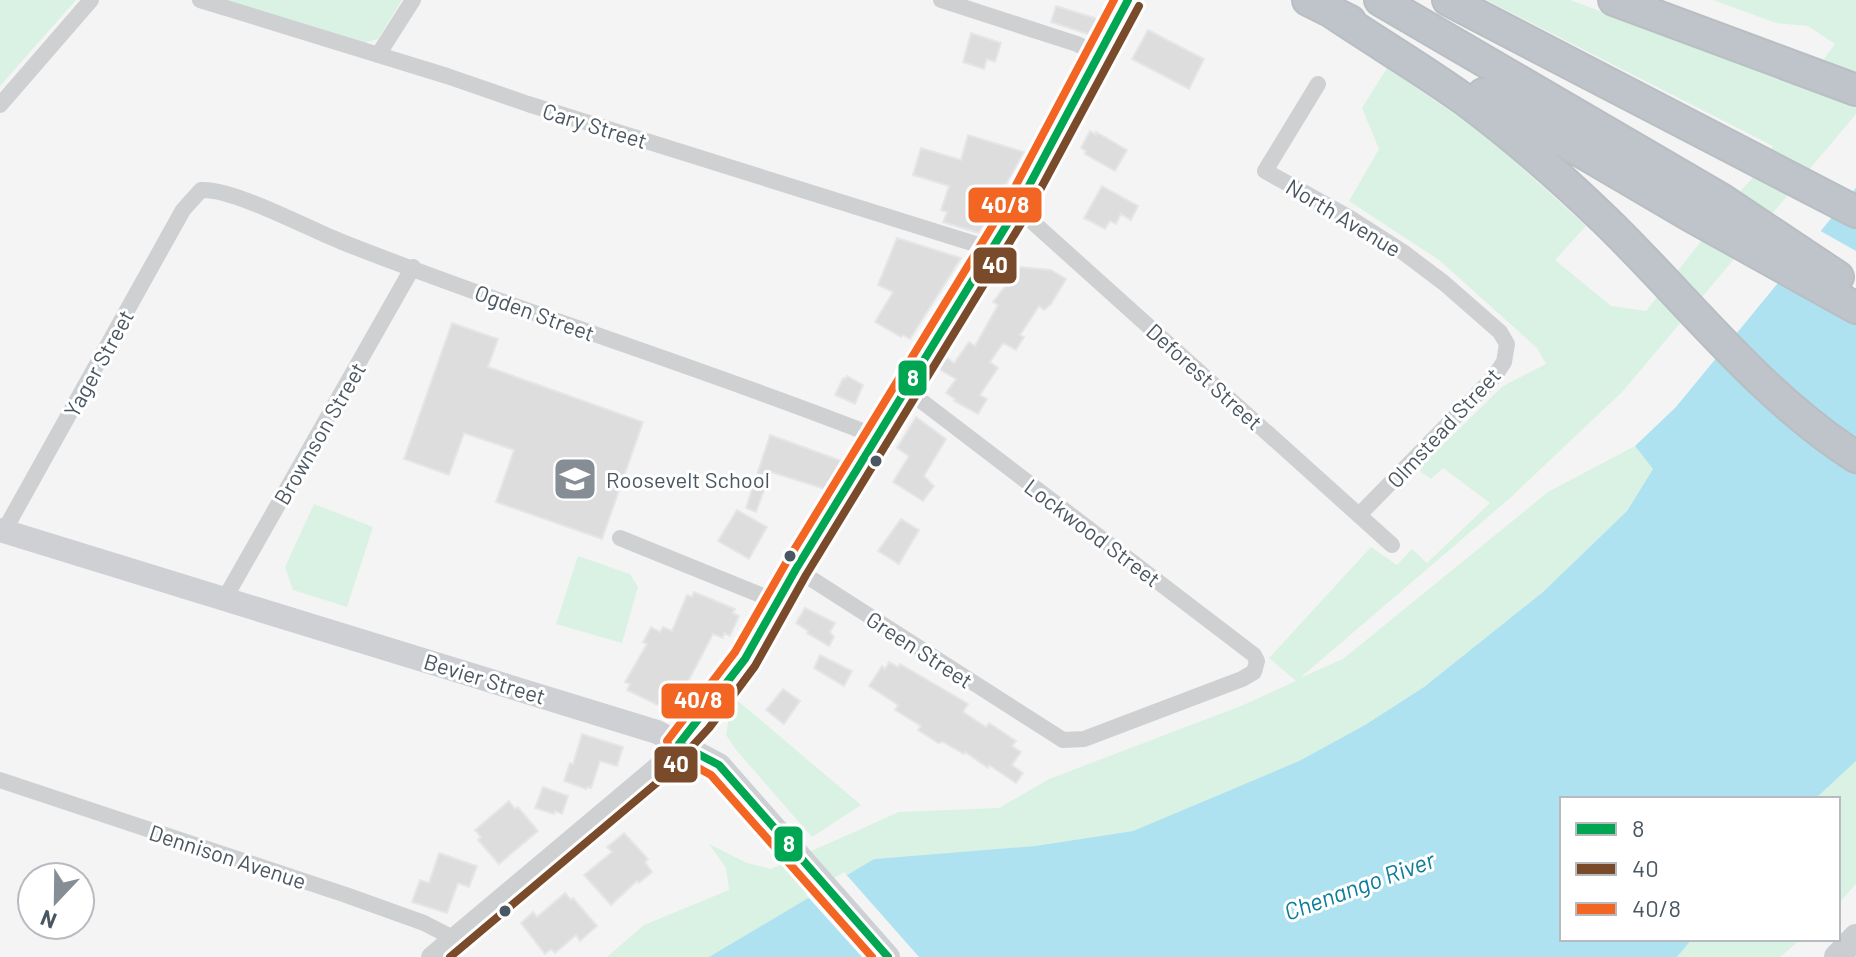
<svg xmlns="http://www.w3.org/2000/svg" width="1856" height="957" viewBox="0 0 1856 957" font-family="Barlow,sans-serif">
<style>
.green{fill:#d9f2e3}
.water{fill:#aee2f0}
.pier{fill:#f4f4f4}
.building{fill:#ddddde;stroke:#e5e6e7;stroke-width:2}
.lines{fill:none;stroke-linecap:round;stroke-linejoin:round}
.motorway-casing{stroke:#b9bec3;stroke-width:34}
.minor{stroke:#ced0d2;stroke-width:16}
.tertiary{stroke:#ced0d2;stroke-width:20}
.secondary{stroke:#ced0d4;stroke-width:24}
.primary{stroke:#caced1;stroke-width:26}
.motorway{stroke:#bec4c9;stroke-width:30}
.bus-1-casing{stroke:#fff;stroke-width:14}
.bus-2-casing{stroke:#fff;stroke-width:14}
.bus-3-casing{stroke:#fff;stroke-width:14}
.bus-1{stroke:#00a651;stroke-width:8}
.bus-2{stroke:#7a4b2a;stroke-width:8}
.bus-3{stroke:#f26522;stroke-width:8}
.bus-dot{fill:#4a5661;stroke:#fff;stroke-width:3}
.labels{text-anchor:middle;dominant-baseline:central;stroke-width:6;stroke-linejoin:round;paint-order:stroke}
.street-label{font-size:22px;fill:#4a5661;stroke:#fff}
.poi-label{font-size:22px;fill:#4a5661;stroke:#fff;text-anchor:start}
.water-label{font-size:24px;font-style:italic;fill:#0c7c9b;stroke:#fff}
.line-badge{stroke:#fff;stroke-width:3}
.badge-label{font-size:22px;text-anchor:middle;font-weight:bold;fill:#fff}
</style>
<rect width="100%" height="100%" fill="#f4f4f4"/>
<path class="green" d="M0,0h76l-76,86z
M221,0h181l-24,39 -15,4z
M1486,0h84l234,86 31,-42 -27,-18 -32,-3 -63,-23h143v114l-233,277 -113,107 -210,180 43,-19 205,-167 87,-46 18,23 -26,42 -84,81 -119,95 -59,38 -66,36 -166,70 -98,15 -161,13 -165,98h-102l37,-32 85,-35 -3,-22 -17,-24 38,19 24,6 128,-57 100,-4 50,-29 192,-73 55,-25 -27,-23 102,-111 26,18 15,-16 15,14 63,-60 -47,-35 -12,11 -10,-7v-6l82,-80 43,-22 -9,-16 -98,-88 -90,-59 30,-52 -17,-41 25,-40 101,69 98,89 -31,34 56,46 35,5 97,-123 14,-15 16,-27z
M314,504l59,23 -26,80 -54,-17 -8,-23z
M578,556l52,18 8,13 -16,56 -66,-19z
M738,701l123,104 -49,32 -75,-86 -11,-16 4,-25z
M1856,761v123l-18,20v-105h-23z
M1692,939h109l-21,18h-103z"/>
<path class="water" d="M1856,188v573l-41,38h-253v140h130l-15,18h-968l165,-98 161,-13 98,-15 166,-70 66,-36 59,-38 119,-95 84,-81 26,-42 -18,-23 41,-39z"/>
<path class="pier" d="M1817,229l39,22v66l-75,-43z
M844,872l75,85h-57l-56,-62z"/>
<path class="building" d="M1056,6l42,13 -10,15 -37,-12z
M1148,30l56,29 -15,30 -57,-30z
M971,33l30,10 -6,19 -8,-3 -3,10 -21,-7z
M1090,131l6,4v-3l31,18 -12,21 -30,-17 1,-3 -5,-3z
M968,135l56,17 -45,81 -36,-11 4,-10 -6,-2 8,-24 -36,-11 8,-27 40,12z
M1102,186l36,20 -7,14 -10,-6 -5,10 -6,-3 -5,8 -21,-11z
M897,238l64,20 -51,81 -7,-4 -2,2 -26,-15 18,-30 -15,-7z
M1020,267l31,3 15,9 -15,25 -7,6 -5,-4 -19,29 4,2 -8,13 -13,-7 -13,19 8,6 -18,27 7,4 -9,15 -24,-13 1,-2 -9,-6 10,-14 -17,-10 7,-12 8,6 15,-21 6,4 23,-41 -5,-3z
M452,323l46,16 -10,28 155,55 -41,117 -106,-37 18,-52 -50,-17 -15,42 -45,-16z
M847,376l16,9 -8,19 -20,-9 8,-17 2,1z
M916,417l30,22 -22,37 10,10 -11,15 -30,-19 16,-26 -12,-8z
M770,435l72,26 -17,28 -54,-17 -15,40 -10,-4z
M737,510l30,17 -18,32 -31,-18z
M901,519l18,11 -20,34 -21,-13z
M694,592l41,17 -2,4 6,3 -9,20 -6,-3 -1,5 -10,-4 -41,78 -45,-22 3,-6 -5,-2 22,-38 -4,-2 8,-15 9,5 3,-5 9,4 15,-36 5,2z
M805,608l30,15 -5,9 4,5 -5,9 -22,-13 1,-2 -12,-8z
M820,655l32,16 -8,15 -30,-18z
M889,662l9,5 2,-3 48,28 20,12 -5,8 23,15 3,-4 27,18 -4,5 9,6 -9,13 11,8 -7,10 -27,-18 -1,3 -23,-16 -1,2 -21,-12 -5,1 -20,-13 3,-4 -26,-16 3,-5 -29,-19 13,-20 3,3z
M783,689l17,12 -16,23 -18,-14z
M582,734l41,13 -6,19 -17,-5 -9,27 -4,-1 -1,2 -22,-8 6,-18 3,1z
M543,787l25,9 -6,18 -7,-3 -1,3 -19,-6z
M509,801l6,8 3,-2 20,24 -39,33 -21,-24 3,-3 -6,-7z
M624,833l24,26 -3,3 7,10 -13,11 -2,-2 -26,24 -27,-30 28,-23 -5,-5z
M439,853l38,13 -8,21 -11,-4 -11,30 -35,-11 8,-22 9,3z
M565,893l6,7 2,-2 24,28 -17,15 -4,-6 -21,18 -4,-4 -6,5 -24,-31 12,-11 4,5z"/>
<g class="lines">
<g class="motorway-casing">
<path id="motorway" d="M1308,0l42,21
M1380,0l341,199 117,78
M1448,0l408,212
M1614,0l242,90
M1333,13c43,29 89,56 132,87 49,36 95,77 139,119 83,80 154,175 252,238
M1483,94l208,122 165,92"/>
</g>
<path class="minor" d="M200,0l247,76 81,28 463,145
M941,0l136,44 23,11
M378,55l35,-55
M1318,84l-53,87 85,47 53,34 41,31 56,49 7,12 -3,18 -10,15 -135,138
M0,105l91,-105
M1017,208l375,337
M4,531l179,-321 18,-20c32,-2 108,39 141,52 177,70 359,125 536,195
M620,538l158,64
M796,569l267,171 21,-1 158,-60 12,-7 3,-11 -3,-6 -347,-265
M225,598l188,-331
M0,780l346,115 78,28 29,15"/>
<path class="tertiary" d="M431,957l226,-190 42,-46 46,-62 51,-90 221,-361 111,-208"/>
<path class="secondary" d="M0,530l657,202 62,33 169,192"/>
<path class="primary" d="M1837,957l19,-20"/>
<use href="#motorway" class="motorway"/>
<g class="bus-1-casing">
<path id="bus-1" d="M679,744l66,-85 51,-90 221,-361 111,-208
M679,744l40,21 169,192"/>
</g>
<g class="bus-2-casing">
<path id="bus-2" d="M450,957l215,-181 44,-48 46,-62 51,-91 221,-361 112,-208"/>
</g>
<g class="bus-3-casing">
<path id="bus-3" d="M872,957l-161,-182 -40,-22 -4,-12 68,-89 51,-89 221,-361 107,-202"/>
</g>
<use href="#bus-1" class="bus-1"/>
<use href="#bus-2" class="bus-2"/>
<use href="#bus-3" class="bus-3"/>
</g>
<defs>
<g id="school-square" transform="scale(2.3)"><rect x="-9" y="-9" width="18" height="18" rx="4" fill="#868d94" stroke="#fff"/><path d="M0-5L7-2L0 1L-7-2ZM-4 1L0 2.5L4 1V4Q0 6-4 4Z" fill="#fff"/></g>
</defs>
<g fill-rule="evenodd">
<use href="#school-square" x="575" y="479"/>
</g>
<g class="bus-dot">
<circle cx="876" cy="461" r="7"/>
<circle cx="790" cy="556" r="7"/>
<circle cx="505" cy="911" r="7"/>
</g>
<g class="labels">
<g class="street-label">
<text transform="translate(595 125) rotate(17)">Cary Street</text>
<text transform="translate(1344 217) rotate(31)">North Avenue</text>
<text transform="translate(535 312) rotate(20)">Ogden Street</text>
<text transform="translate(98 363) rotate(-61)">Yager Street</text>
<text transform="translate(1205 376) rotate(42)">Deforest Street</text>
<text transform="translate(1443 427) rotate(-47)">Olmstead Street</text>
<text transform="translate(319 433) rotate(-60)">Brownson Street</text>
<text transform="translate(1093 532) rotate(37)">Lockwood Street</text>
<text transform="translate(920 649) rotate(33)">Green Street</text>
<text transform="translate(485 678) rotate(17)">Bevier Street</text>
<text transform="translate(228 856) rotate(18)">Dennison Avenue</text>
</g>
<g class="poi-label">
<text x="606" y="479">Roosevelt School</text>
</g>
<g class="water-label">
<text transform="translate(1359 885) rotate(-20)">Chenango River</text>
</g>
</g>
<g class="line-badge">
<rect x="967" y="186" width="76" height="38" rx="8" fill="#f26522"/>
<rect x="972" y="246" width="46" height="39" rx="8" fill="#7a4b2a"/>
<rect x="897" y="359" width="31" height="38" rx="8" fill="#00a651"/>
<rect x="660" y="682" width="76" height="38" rx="8" fill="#f26522"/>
<rect x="653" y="745" width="46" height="39" rx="8" fill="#7a4b2a"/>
<rect x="773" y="825" width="31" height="38" rx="8" fill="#00a651"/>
</g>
<g class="badge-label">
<text x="1005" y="213">40/8</text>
<text x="995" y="273">40</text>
<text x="913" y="386">8</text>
<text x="698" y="708">40/8</text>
<text x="676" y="772">40</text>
<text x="789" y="852">8</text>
</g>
<rect x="1560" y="797" width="280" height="144" fill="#ffffff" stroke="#b7bbc0" stroke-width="2"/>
<rect x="1576" y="823" width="40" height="12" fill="#00a651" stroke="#b7bbc0" stroke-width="2"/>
<text x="1632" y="837" font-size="24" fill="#4a5661">8</text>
<rect x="1576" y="863" width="40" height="12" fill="#7a4b2a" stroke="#b7bbc0" stroke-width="2"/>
<text x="1632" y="877" font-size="24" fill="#4a5661">40</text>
<rect x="1576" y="903" width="40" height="12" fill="#f26522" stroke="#b7bbc0" stroke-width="2"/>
<text x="1632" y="917" font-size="24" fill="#4a5661">40/8</text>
<g transform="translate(56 901) rotate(202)"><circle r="38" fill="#ffffff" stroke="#b7bbc0" stroke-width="2"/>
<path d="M0-6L14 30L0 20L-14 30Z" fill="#868d94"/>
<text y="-12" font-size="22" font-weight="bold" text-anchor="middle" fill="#4a5661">N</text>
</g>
</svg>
